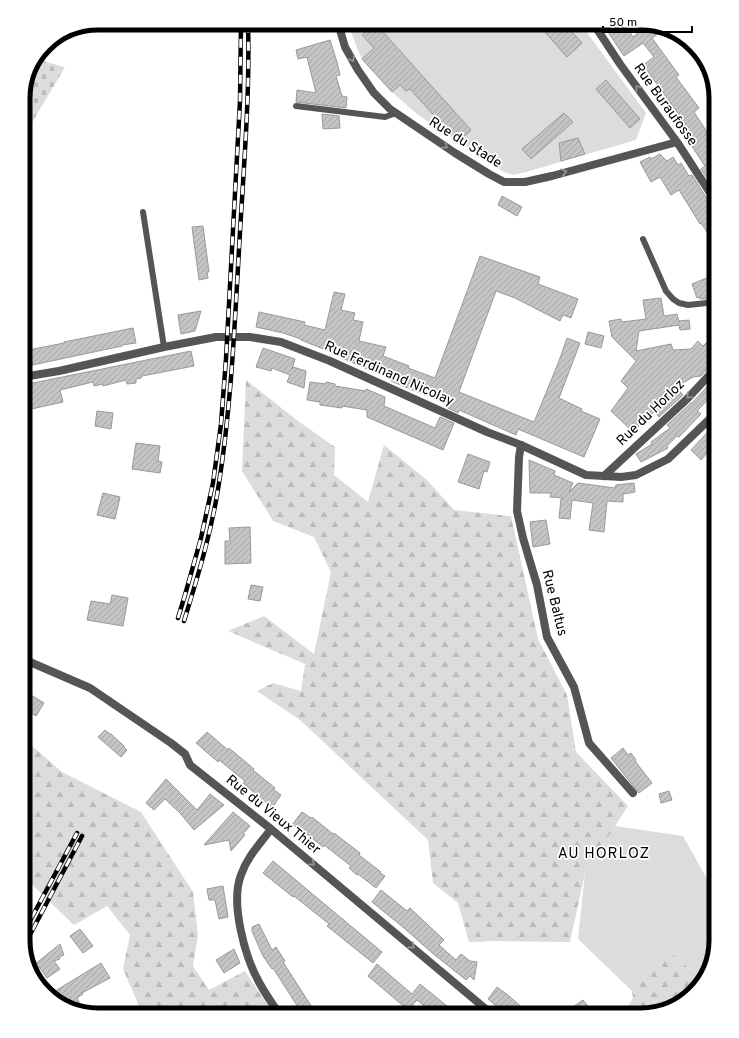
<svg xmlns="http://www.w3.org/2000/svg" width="739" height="1038" viewBox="0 0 739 1038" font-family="Overpass,sans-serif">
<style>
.grass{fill:#dcdcdc}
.forest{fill:url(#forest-firs)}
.cemetery{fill:url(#cemetery-stones)}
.building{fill:url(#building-hatch);stroke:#999}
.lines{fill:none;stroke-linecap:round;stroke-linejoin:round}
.service{stroke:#555;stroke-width:6}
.minor{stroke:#555;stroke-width:8}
.tertiary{stroke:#555;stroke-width:8}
.rail-casing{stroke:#000;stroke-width:4.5}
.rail{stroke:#fff;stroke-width:3;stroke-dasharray:9;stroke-linecap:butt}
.oneway{stroke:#999}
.labels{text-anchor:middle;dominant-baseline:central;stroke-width:3.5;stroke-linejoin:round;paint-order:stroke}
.street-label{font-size:14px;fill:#000;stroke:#fff}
.neighbourhood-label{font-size:15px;letter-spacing:1px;fill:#000;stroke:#fff}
.rim{fill:none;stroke:#000;stroke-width:5}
</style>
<defs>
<pattern id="forest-firs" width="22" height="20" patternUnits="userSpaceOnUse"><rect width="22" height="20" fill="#dcdcdc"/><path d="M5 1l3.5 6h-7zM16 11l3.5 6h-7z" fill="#bbb"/></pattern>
<pattern id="cemetery-stones" width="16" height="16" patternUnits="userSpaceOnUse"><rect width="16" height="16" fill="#dcdcdc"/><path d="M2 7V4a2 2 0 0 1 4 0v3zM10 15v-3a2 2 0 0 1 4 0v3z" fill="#bbb"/></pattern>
<pattern id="building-hatch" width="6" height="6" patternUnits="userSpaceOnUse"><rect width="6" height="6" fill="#c4c4c4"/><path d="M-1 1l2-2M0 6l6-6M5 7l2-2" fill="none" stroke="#a7a7a7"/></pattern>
</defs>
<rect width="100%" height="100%" fill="#fff"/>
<path class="grass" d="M348,23h232l66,90 -10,27 -110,32 -13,3 -9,-3 -86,-57 -25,-22 -30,-32 -6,-13z
M615,826l68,10 33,59v45l-10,37 -3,3 -31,-26 -6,-3 -34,40 -54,-52 7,-66z"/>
<path class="forest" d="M246,380l52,41 37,26 -1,28 34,27 16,-57 43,35 27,30 57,6 27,123 29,56 9,57 52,54 -43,67 -15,69 -75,-1 -26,1 -11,-39 -25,-20 -5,-43 -128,-120 -43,-29 16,-8 28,8 4,-27 -77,-33 36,-15 50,38 17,-82 -17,-35 -41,-16 -31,-50z
M23,738l39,34 79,40 52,80 5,43 -5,31 16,24 36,-19 29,44h-131l-20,-46 7,-34 -23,-29 -33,19 -51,-49z
M666,951l6,3 31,26 -24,25 -38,10h-19l11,-17 -1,-7z"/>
<path class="cemetery" d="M35,59l30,8 -42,71v-45l8,-28z"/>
<path class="building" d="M375,23l96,107 -13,12 -48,-53 -4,2 -6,-6 -8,7 -30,-33 12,-11 -12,-13z
M537,23h27l18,20 -15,14z
M602,23h22l9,14 16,-13 15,5 -12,9 27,37 -3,2 23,31 -5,4 13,20 -2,1 11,15v44l-15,-23 4,-3 -26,-39 6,-4 -42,-58 11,-8 -11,-14 -19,13z
M330,40l7,22 3,13 -4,1 6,20 5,1 -1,11 -50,-6 1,-12 19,3 -9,-36 -9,2 -2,-9z
M606,80l34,39 -10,9 -34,-39z
M564,113l9,9 -42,37 -9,-10z
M322,114l17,2 1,12 -17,1z
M578,138l7,16 -24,7 -2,-18z
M660,154l7,7 6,-4 5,8 3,-2 8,13 3,-1 19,30 5,2v38l-15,-22 -1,1 -21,-34 -8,5 -11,-18 -9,5 -11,-20 10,-5 1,2z
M502,196l20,11 -5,9 -19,-11z
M203,226l6,46h-2l1,6 -9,2 -7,-53z
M480,256l60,21 -2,7 40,15 -7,19 -8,-3 -3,6 -45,-23 -19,-7 -37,101 75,30 25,-61 8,-23 13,5 -21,55 23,11 -1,2 19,8 -16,38 -66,-28 -2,6 -57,-25 -1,3 -14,-7 1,-2 -25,-12v1l-29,-12 1,-2 -39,-16 -22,-11 -30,-12v-1l-18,-6 -27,-6 3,-15 46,10 -1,3 21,5 9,-38 11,2 -4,16 14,3 -2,7 10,2 -4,19 27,6 -3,9 26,10 -1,2 27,10z
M716,274v22l-11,3h-5v-2l-3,1 -5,-14z
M661,298l3,18 13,-2 2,8v-1l10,-1 1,9 -10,1 -1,-5 -40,6 -3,20 35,-7 2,6 18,-1 7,-8 5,5 13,-13v30l-4,1 -11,12 -8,1 -17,10 7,8 -24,22 -5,-5 -21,20 -22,-21 17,-23 -7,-7 15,-20 -24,-24 -3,-16 12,-2 1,3 24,-3 -3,-19z
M201,311l-6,20 -14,3 -3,-19z
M133,328l3,15 -14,2v1l-99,21v-16l41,-8v-1z
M588,332l16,4 -3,12 -16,-4z
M263,348l32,11 -3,10 1,-2 13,4 -2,17 -17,-6 3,-7 -18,-7 -1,3 -15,-4z
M191,351l3,15 -52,10 -1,2 -5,1v4l-9,1 -1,-4 -23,6v-2l-9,2 -1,-4 -33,8 3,12 -36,8 -1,-7 -3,1v-19z
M716,377v14l-19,20 4,3 -22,23 -2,-1 -10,10 1,2 -27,14 -5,-8 16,-10 -1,-2 19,-14 -3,-3 24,-22h1z
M310,382l16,2v-2l9,2v2l31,5v-2l19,8 -1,9 51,22 5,-11 14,6 -11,27 -76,-33v-7l-25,-4v2l-22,-3v-3l-13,-2z
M97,411l16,2 -2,16 -16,-3z
M716,423v20l-15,17 -10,-10z
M136,443l24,3 -2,15 4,1 -2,11 -28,-4z
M468,454l22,8 -3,10 -3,-1 -5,18 -21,-7z
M529,460l26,11 -1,4 19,8 -4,9 9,-9 37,5 1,-3 18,-2 1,9 -12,2v8l-16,-1 -3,31 -15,-2 4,-27 -21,-3 -2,19 -11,-1 2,-19 2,-1 -13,-1 1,-4h-21z
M103,493l17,4 -5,22 -18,-4z
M546,520l4,24 -17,3 -3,-25z
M250,527l1,36 -26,1v-23h5l-1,-13z
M251,585l12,2 -3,14 -12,-2z
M112,595l16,3 -5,28 -36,-6 4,-19 19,3z
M23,690l21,13 -8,13 -13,-8z
M105,730l5,4h1l13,12v1l3,3 -6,7 -23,-20z
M207,732l21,18 1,-2 25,21 -1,1 22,18 -2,1 8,6 -9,13 -29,-25 2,-2 -26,-21 -1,2 -22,-19z
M623,748l5,7 3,-2 5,7 -1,1 17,22 -13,10 -28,-35z
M166,779l31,31 13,-16 14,11 -30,25 -14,-17 -15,-14 -11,11 -8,-7z
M669,791l3,9 -11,3 -2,-9z
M233,812l17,14 -7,8 2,1 -14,16 -2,-11 -25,5z
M302,812l9,6 1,-1 21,17 1,-1 26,20 -1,2 22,17 -1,1 5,3 -9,12 -18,-14 -1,1 -8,-7 2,-2 -27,-21 -1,2 -21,-17 -1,1 -9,-6z
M273,861l109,91 -9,11 -46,-37 2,-2 -35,-28 -1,1 -30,-24z
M223,886l5,31 -9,2 -4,-19h-6l-2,-11z
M381,890l26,21 3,-3 34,32 -5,5 17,15 5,-6 9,7 7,1 -3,18 -4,-4 -4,4 -35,-28 -27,-24 -32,-26z
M259,924l13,26 4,-3 9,14 -2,1 34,53h-14l-30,-47 -1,1 -9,-13 -11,-25v-4z
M80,929l13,17 -10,7 -13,-17z
M60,944l4,11 -5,2 1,2 -6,2 6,8 -13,9 -8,-11 -2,1 -3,-3z
M234,949l6,14 -16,10 -8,-13z
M101,963l9,15 -28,15 1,1 -6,4 7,14 -24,-7 -2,-2 -6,-10z
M377,964l35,30 8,-10 38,31h-23l-18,-15 -9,10 -40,-34z
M497,987l12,9 22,19h-24l-19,-16z
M583,1000l12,15h-34z"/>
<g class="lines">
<path class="service" d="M296,106l89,11 11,-4
M143,212l21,135
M643,239l23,52 7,8 6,4 9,2 28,-3"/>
<path class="minor" d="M338,23l7,24 13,23 16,23 16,16 65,44 34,21 15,8h21l27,-6 125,-34
M593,23l27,41 57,78 39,60
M521,445l-2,12 -2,54 6,27 14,47 10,52 27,50 15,56 44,50
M604,476l83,-77 29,-31
M23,659l67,29 81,55 14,11 5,11 81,64 222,186
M271,829c-11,15 -24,28 -30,46 -11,28 4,83 19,109 6,11 13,21 20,31
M31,969l9,16"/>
<path class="tertiary" d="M23,377l36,-6 105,-24 52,-10h34l31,5 49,19 157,71 34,13 65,30 18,1 17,1 15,-2 32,-16 48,-46"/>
<g class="rail-casing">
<path id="rail" d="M178,618l7,-23 16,-57 12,-55 8,-59 5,-65 14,-258 1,-78
M184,621c14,-45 28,-91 35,-138 13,-83 16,-167 21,-251 4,-69 10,-139 8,-209
M23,934l54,-101
M24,946l58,-110"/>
</g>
<use href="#rail" class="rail"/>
</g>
<defs><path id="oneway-chevron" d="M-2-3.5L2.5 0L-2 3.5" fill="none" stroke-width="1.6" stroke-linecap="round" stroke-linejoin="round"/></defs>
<g class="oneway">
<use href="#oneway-chevron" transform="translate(352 59) rotate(62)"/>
<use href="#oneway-chevron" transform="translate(638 88) rotate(-126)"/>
<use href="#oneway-chevron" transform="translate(445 146) rotate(34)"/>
<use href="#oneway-chevron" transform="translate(564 172) rotate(-15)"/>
<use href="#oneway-chevron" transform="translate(689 396) rotate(134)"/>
<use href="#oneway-chevron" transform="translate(312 863) rotate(40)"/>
<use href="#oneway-chevron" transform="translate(412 946) rotate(40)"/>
</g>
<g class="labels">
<g class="street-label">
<text transform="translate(665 105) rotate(54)">Rue Buraufosse</text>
<text transform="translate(465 143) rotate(32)">Rue du Stade</text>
<text transform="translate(389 374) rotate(24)">Rue Ferdinand Nicolay</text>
<text transform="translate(651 413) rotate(-44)">Rue du Horloz</text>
<text transform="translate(554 603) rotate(76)">Rue Baltus</text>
<text transform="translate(273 815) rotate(39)">Rue du Vieux Thier</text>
</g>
<g class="neighbourhood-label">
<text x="604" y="854">AU HORLOZ</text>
</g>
</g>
<path d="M0 0H739V1038H0ZM98 30H641A68 68 0 0 1 709 98V940A68 68 0 0 1 641 1008H98A68 68 0 0 1 30 940V98A68 68 0 0 1 98 30Z" fill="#fff" fill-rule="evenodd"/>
<path class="rim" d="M98 30H641A68 68 0 0 1 709 98V940A68 68 0 0 1 641 1008H98A68 68 0 0 1 30 940V98A68 68 0 0 1 98 30Z"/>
<path d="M603 26v6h89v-6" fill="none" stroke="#000000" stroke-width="2"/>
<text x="609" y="26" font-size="12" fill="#000000" stroke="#ffffff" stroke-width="3" paint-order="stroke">50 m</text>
</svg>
